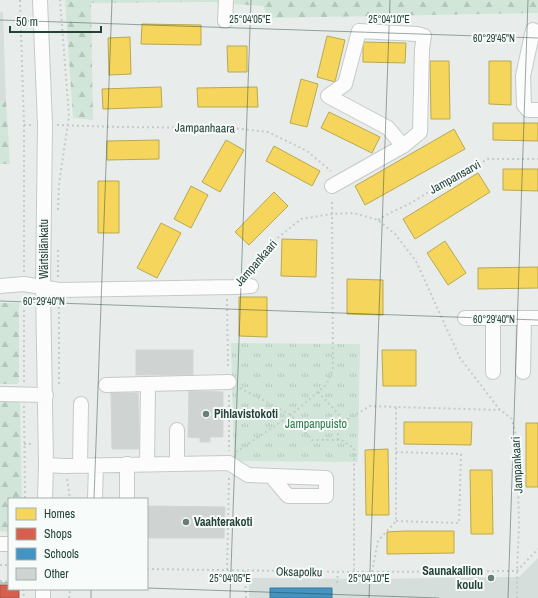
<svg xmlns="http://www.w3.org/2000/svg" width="538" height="598" viewBox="0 0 538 598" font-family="'Archivo Narrow',sans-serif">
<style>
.built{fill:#d6dedb}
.forest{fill:url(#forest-firs)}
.park{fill:url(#park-tufts)}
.homes{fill:#f6d55c;stroke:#b7a952}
.shops{fill:#d6604d;stroke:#a15747}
.schools{fill:#4393c3;stroke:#3a7b9a}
.building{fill:#cfd4d2;stroke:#d1d6d4}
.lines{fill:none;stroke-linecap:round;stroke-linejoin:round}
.minor-casing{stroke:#c5cac8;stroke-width:16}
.path{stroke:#c3ccca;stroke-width:2;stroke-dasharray:2 3;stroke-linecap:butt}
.minor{stroke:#fcfcfc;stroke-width:14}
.ticks{fill:none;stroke:#24423a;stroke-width:1;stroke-opacity:0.45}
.poi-dot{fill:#697e78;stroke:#f7fbf9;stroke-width:1.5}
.labels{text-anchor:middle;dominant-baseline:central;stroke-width:4;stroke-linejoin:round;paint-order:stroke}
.street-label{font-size:12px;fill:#24423a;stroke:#f7fbf9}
.poi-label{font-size:12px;font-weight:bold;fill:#24423a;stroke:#f7fbf9;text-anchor:start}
.park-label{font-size:12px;fill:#2d7a4b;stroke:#f7fbf9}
.ticks-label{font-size:10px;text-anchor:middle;fill:#24423a;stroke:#f7fbf9;stroke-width:4;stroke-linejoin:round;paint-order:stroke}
</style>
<defs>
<pattern id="forest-firs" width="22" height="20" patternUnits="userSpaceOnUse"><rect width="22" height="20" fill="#d1e6d8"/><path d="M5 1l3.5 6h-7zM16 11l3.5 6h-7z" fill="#b3c6ba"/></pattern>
<pattern id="park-tufts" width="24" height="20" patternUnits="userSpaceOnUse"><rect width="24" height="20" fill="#d1e6d8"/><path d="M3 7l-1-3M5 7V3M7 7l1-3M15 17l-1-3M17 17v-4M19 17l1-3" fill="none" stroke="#b3c6ba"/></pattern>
</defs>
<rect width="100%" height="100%" fill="#e8edeb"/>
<path class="built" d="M0,12h3l3,89 -6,1z
M538,558v40h-289v-20l119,1 151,-2z"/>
<path class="forest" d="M65,0h156v3l-10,-1 -120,1 2,117 -20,-2z
M231,0h307v13l-269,5 -6,-12 -32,-2z
M6,101l4,63h-10v-62z
M0,303h19v79l-2,2h-17z
M0,399h20l2,100h-13v31l-3,2 -6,-1z"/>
<path class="park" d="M231,343l129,1 -2,118 -124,-1z"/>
<path class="homes" d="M142,24l59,1v20l-60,-1z
M327,36l18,4 -10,42 -18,-5z
M130,37l1,37 -22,1 -1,-37z
M363,42l43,1 -1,20 -42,-1z
M227,46h20v26h-19z
M430,61h19l1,58h-19z
M489,61h22v44l-22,-1z
M301,79l17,5 -11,43 -17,-4z
M161,87l1,20 -59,2 -1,-20z
M257,87l1,20h-60l-1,-19z
M329,112l51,25 -8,16 -51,-25z
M493,123h45v18l-45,-1z
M454,129l11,20 -100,56 -10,-19z
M159,140v19l-52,1v-19z
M226,140l18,10 -24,42 -18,-10z
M274,146l46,25 -8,15 -46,-25z
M503,169h35v22l-35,-1z
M478,173l12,19 -75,47 -12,-20z
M98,181h21v52h-21z
M191,186l17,9 -17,33 -17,-9z
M274,192l14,14 -39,39 -14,-13z
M161,223l20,10 -24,45 -20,-10z
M282,239l35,1 -1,37 -35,-1z
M445,241l21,32 -18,12 -21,-32z
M538,267v21l-60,1v-21z
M347,279l36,1v35l-36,-1z
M239,297h28v40l-28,-1z
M382,350h34v36h-33z
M404,422h68l-1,23 -67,-1z
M526,423h12v64h-12z
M388,449l1,66h-23l-1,-65z
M470,470h22l1,64h-22z
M405,531h49v22l-67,1v-22z"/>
<path class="shops" d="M0,585h9v4h10v9h-19z"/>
<path class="schools" d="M270,588h62v10h-62z"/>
<path class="building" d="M136,350h57v25h-57z
M189,391l34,1v45h-13v5h-10v-4l-12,-1z
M111,393h27l1,56h-27z
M147,506l78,1 -1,31h-77z"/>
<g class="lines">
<g class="minor-casing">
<path id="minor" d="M40,0l5,125 -2,162 3,178 -1,34
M225,21l1,-21
M533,30l-10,46 1,29 4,5h10
M332,186l71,-40 -15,-18 -60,-32 17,-12 14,-53 58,3 7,2 -2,13 -2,83 -17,14
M0,286l24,-2 35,6 175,-3 17,-1
M465,318h73
M493,318v54
M523,372l1,-54
M106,385l123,-3
M0,394l46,1
M177,430v34
M147,464l1,-79
M46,465l18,1 165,-3 19,12 78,3v18h-38l-17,-20
M80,465l1,-61
M95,499l1,-34
M127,499v-35
M0,544h9
M43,589v9"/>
</g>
<path class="path" d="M20,0l4,125v147
M24,125h9
M57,125l61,2 114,1 36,4 39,19 24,20
M58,210l1,-26 10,-68 -9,-116
M378,220l10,-6 23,-11 24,-15 53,-29h50
M58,250v28
M243,274l27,-30 31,-25 31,-5 22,-1 24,7 17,14 21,27 44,97 40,52 12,9 5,21 2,86 -2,45v27
M227,299l1,70
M59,302v84
M24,382v-86
M240,388l51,27 21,25h29l13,8v124
M318,392l27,29
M229,395v56
M24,406l1,93
M338,440v-11l7,-8 25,-15 26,1
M24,444h9
M236,452l55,-37 36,-31 6,-16 -1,-169
M396,452l65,2 -2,69 -63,-2
M67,479l3,20
M0,565h9
M147,569l207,3 163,-1 21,-22
M227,570l2,-93
M245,571l1,27
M372,572l6,-31 18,-20v-114l104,3
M0,581l9,1
M337,583l1,-11
M23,589l1,9
M69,598l1,-9"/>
<use href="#minor" class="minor"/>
</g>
<path class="ticks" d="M0,20l538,18M0,301l538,19M94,499l18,-499M0,583h9M147,588l292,10M91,598v-9M230,598l21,-598M369,598l21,-598M508,598l20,-598"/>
<g class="poi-dot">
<circle cx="206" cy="414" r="4"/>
<circle cx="186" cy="522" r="4"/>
<circle cx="491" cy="578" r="4"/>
</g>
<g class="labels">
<g class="street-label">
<text transform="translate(205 128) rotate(1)">Jampanhaara</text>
<text transform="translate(455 177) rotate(-29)">Jampansarvi</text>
<text transform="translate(44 249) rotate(-90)">Wärtsilänkatu</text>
<text transform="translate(256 263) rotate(-49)">Jampankaari</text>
<text transform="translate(517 465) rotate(-93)">Jampankaari</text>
<text transform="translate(299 572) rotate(1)">Oksapolku</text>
</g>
<g class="poi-label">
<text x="214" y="414">Pihlavistokoti</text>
<text x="194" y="522">Vaahterakoti</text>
<text x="483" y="571" text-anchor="end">Saunakallion<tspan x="483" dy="14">koulu</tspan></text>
</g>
<g class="park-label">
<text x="316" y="424">Jampanpuisto</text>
</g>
</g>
<g class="ticks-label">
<text x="250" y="23">25°04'05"E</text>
<text x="389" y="23">25°04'10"E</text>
<text x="494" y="42">60°29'45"N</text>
<text x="44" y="305">60°29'40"N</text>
<text x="494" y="323">60°29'40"N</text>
<text x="230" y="582">25°04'05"E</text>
<text x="369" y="582">25°04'10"E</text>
</g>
<rect x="8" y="498" width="140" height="92" fill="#f7fbf9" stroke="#a3b1ad"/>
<rect x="16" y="508" width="20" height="12" fill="#f6d55c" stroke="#a3b1ad"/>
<text x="44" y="518" font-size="12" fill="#24423a">Homes</text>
<rect x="16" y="528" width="20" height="12" fill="#d6604d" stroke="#a3b1ad"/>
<text x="44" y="538" font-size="12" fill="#24423a">Shops</text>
<rect x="16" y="548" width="20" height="12" fill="#4393c3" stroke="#a3b1ad"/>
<text x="44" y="558" font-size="12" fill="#24423a">Schools</text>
<rect x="16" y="568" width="20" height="12" fill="#cfd4d2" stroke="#a3b1ad"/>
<text x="44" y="578" font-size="12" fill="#24423a">Other</text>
<path d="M10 26v6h91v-6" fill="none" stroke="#24423a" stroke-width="2"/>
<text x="16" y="26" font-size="12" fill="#24423a" stroke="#f7fbf9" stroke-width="3" paint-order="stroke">50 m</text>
</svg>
